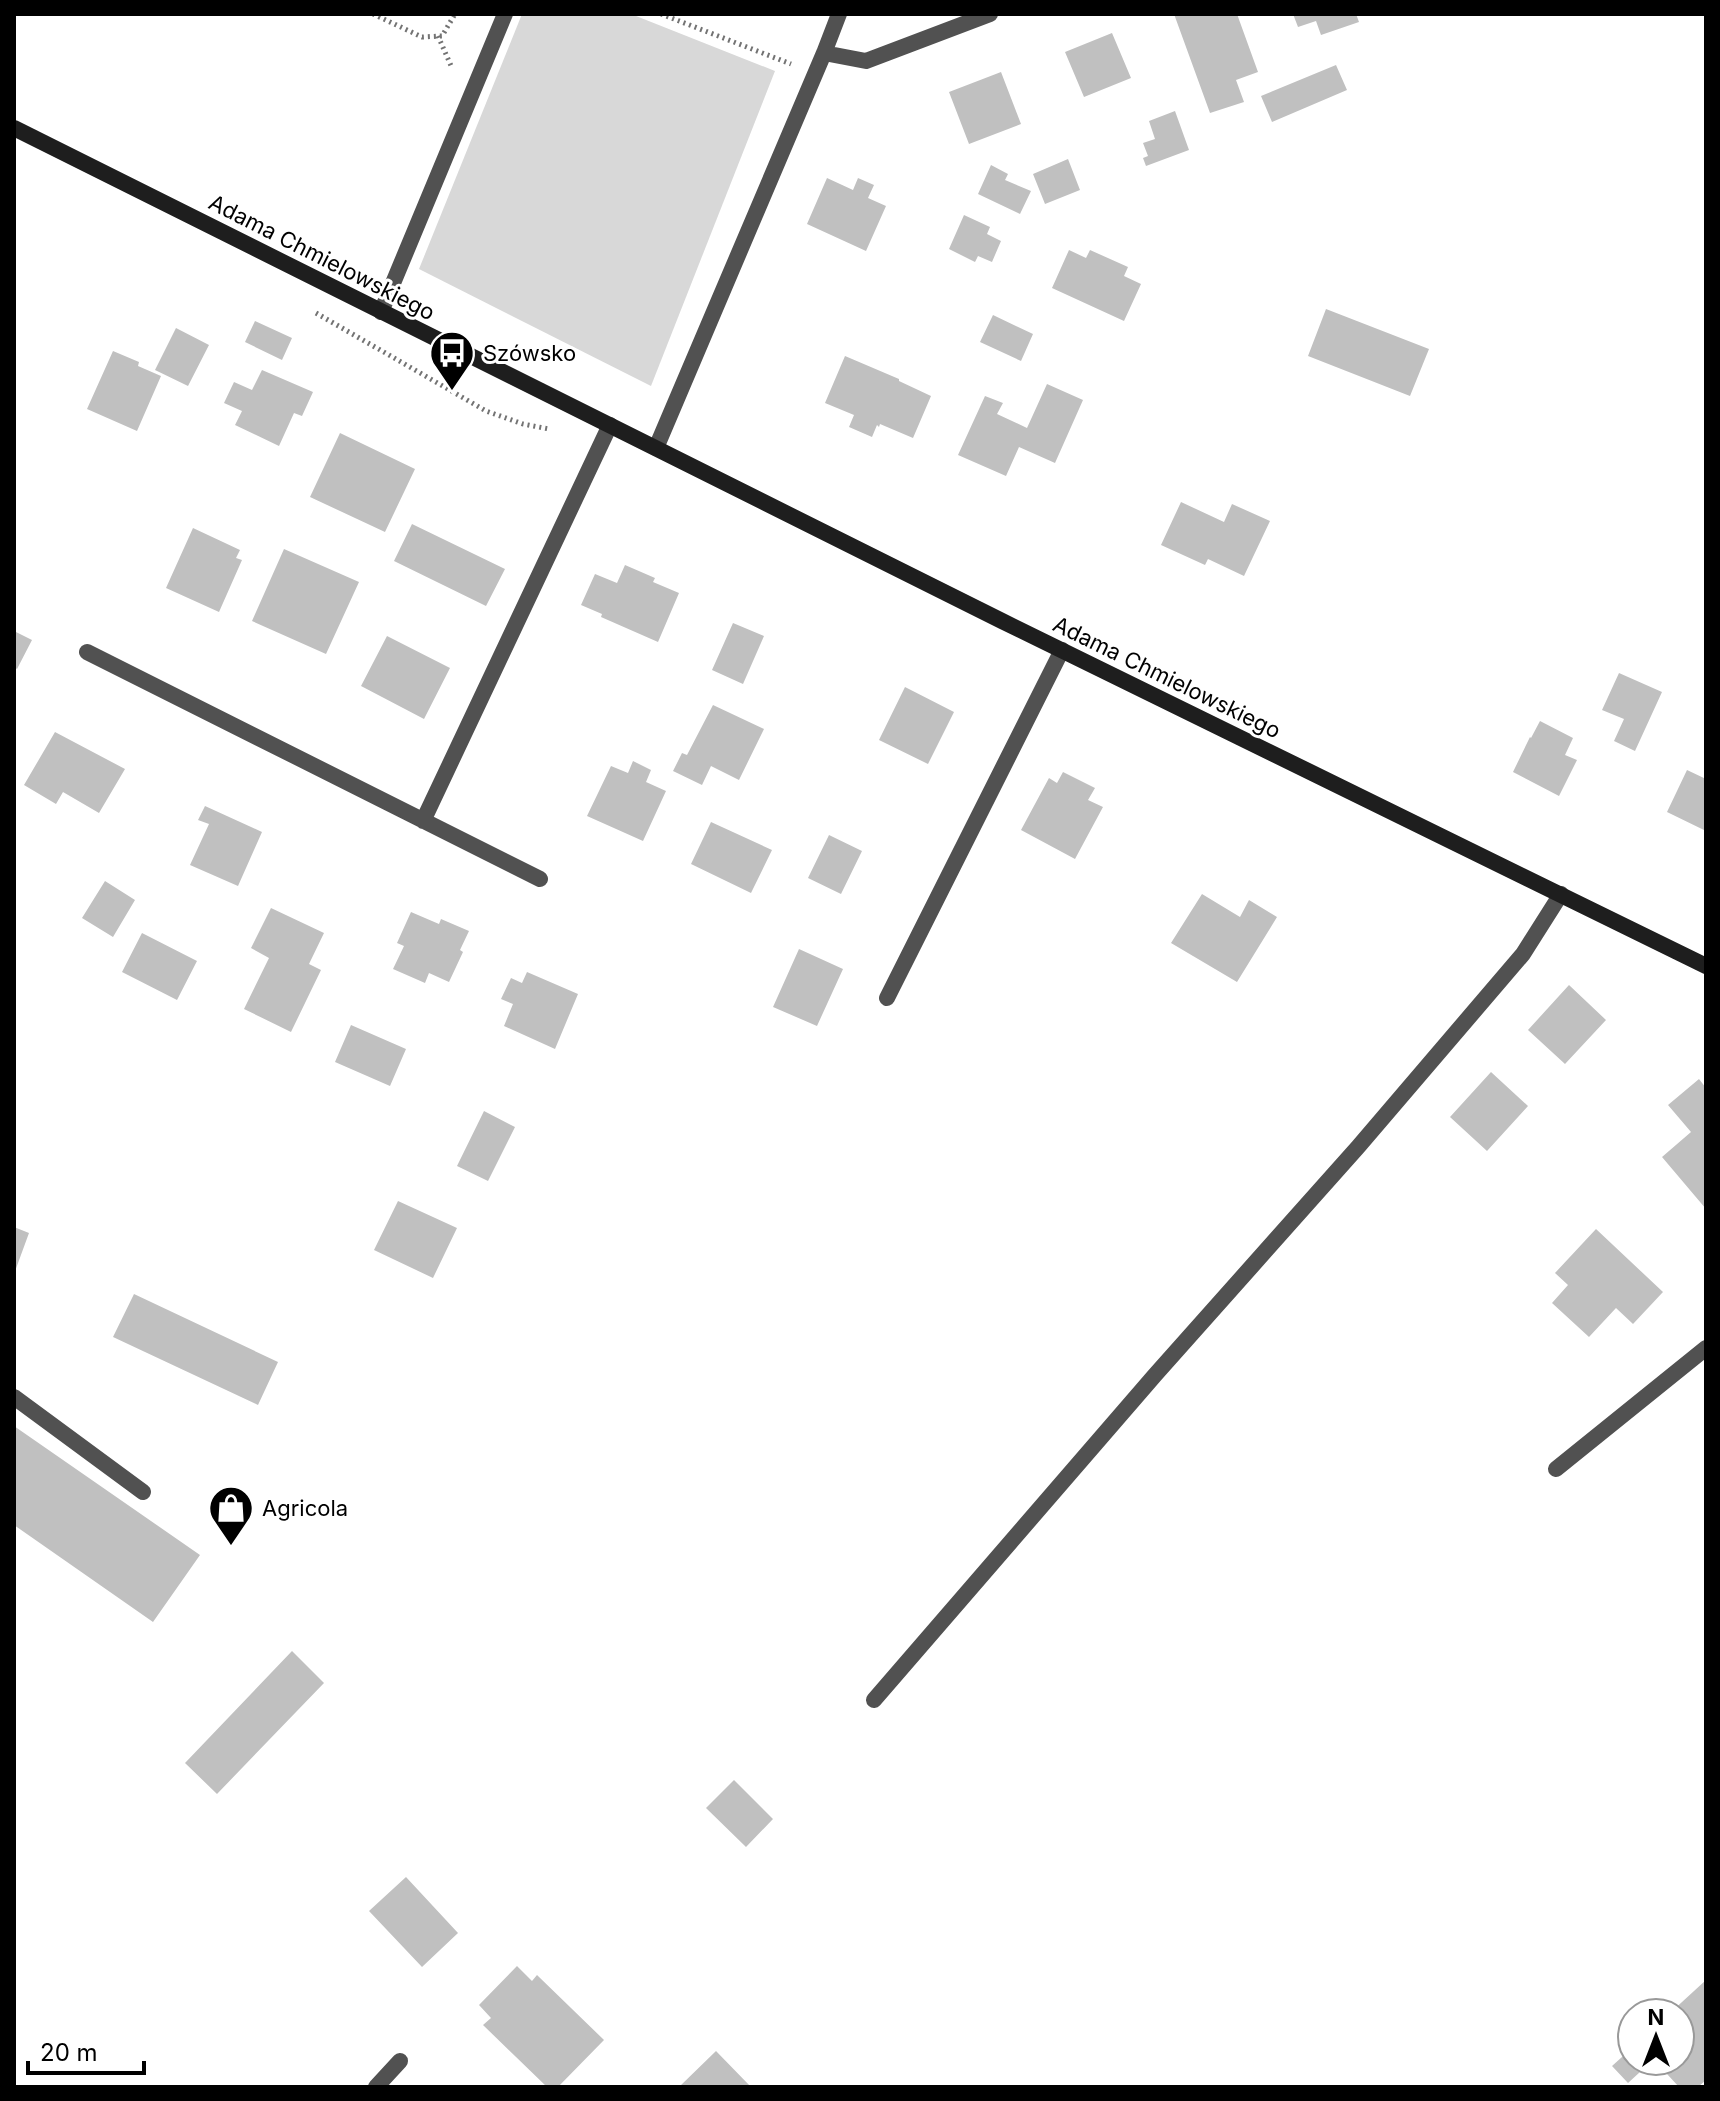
<svg xmlns="http://www.w3.org/2000/svg" width="1720" height="2101" viewBox="0 0 1720 2101" font-family="Inter,sans-serif">
<style>
.green{fill:#d8d8d8}
.building{fill:#c0c0c0}
.lines{fill:none;stroke-linecap:round;stroke-linejoin:round}
.path{stroke:#737373;stroke-width:5;stroke-dasharray:2 4;stroke-linecap:butt}
.lane{stroke:#515151;stroke-width:16}
.street{stroke:#515151;stroke-width:16}
.secondary{stroke:#1e1e1e;stroke-width:16}
.labels{text-anchor:middle;dominant-baseline:central;stroke-width:6;stroke-linejoin:round;paint-order:stroke}
.street-label{font-size:22px;fill:#000;stroke:#fff}
.poi-label{font-size:22px;fill:#000;stroke:#fff;text-anchor:start}
</style>
<rect width="100%" height="100%" fill="#fff"/>
<path class="green" d="M522,14h109l144,57 -124,315 -232,-117z"/>
<path class="building" d="M1174,14h63l21,58 -22,8 8,22 -34,11z
M1293,14h63l3,8 -38,13 -5,-14 -18,6z
M1112,33l19,45 -47,19 -19,-45z
M1336,65l11,25 -75,32 -11,-26z
M1001,72l20,52 -52,20 -20,-52z
M1175,111l14,39 -43,16 -3,-8 5,-2 -5,-13 12,-4 -6,-18z
M1068,159l12,31 -35,14 -12,-30z
M991,165l17,9 -3,6 26,11 -11,23 -42,-20z
M827,178l26,12 5,-12 16,7 -6,13 18,8 -20,45 -59,-27z
M964,215l26,12 -3,7 14,7 -9,21 -14,-6 -3,6 -26,-13z
M1069,250l17,8 4,-8 38,17 -4,9 17,8 -17,37 -72,-33z
M1326,309l103,40 -19,47 -102,-40z
M993,315l40,19 -12,27 -41,-19z
M255,321l37,17 -10,22 -37,-18z
M176,328l33,17 -21,41 -33,-16z
M113,351l26,11 -1,4 23,10 -24,55 -50,-22z
M845,356l54,23v2l32,15 -18,42 -33,-14 -1,3 -2,-2 -5,12 -23,-10 5,-12 -29,-12z
M262,370l51,22 -11,24 -8,-3 -15,33 -44,-21 7,-14 -18,-8 10,-21 18,8z
M1047,384l36,16 -28,63 -36,-16 -13,29 -48,-21 27,-59 18,7 -6,11 30,14z
M340,433l75,36 -30,63 -75,-35z
M1181,502l43,20 8,-18 38,17 -26,55 -36,-17 -3,6 -44,-20z
M412,524l93,45 -19,37 -92,-45z
M193,528l47,22 -4,8 6,2 -23,52 -53,-24z
M284,549l75,33 -33,72 -74,-33z
M625,565l30,13 -2,4 26,11 -21,49 -57,-25 1,-3 -21,-9 14,-31 22,9z
M733,623l31,13 -21,48 -31,-14z
M14,631l18,9 -15,29 -3,-2z
M387,636l63,32 -26,51 -63,-33z
M1619,673l43,19 -27,59 -21,-10 10,-22 -22,-9z
M905,687l49,25 -26,52 -49,-24z
M713,705l51,24 -25,51 -28,-14 -9,19 -29,-14 9,-18 5,2z
M1540,721l33,17 -8,17 12,5 -18,36 -46,-24 17,-35 1,1z
M55,732l70,37 -26,44 -36,-21 -7,12 -32,-19z
M633,761l18,9 -5,12 20,9 -23,50 -56,-25 24,-50 17,7z
M1687,770l19,9v52l-39,-19z
M1063,772l32,16 -7,12 15,7 -28,52 -54,-29 28,-52 8,5z
M205,806l57,26 -24,54 -48,-21 19,-41 -11,-4z
M711,822l61,28 -21,43 -60,-29z
M829,835l33,16 -21,43 -33,-16z
M105,881l30,19 -22,37 -31,-19z
M1202,894l38,23 9,-17 28,17 -40,65 -66,-39z
M271,908l53,25 -15,31 12,6 -30,62 -47,-23 25,-51 -18,-10z
M411,912l28,12 2,-5 28,12 -9,19 3,2 -14,30 -20,-9 -4,10 -32,-14 11,-23 -7,-3z
M142,933l55,28 -20,39 -55,-28z
M799,949l44,20 -26,57 -44,-19z
M527,972l51,22 -23,55 -51,-23 9,-22 -12,-5 10,-21 11,5z
M1569,985l37,35 -41,44 -37,-34z
M351,1025l55,24 -16,37 -55,-24z
M1491,1072l37,34 -41,45 -37,-34z
M1699,1079l7,9v121l-44,-52 29,-25 -23,-27z
M484,1111l31,16 -27,54 -31,-15z
M398,1201l59,27 -24,50 -59,-28z
M14,1227l15,6 -15,41z
M1596,1229l67,63 -30,32 -17,-16 -27,29 -37,-34 16,-18 -13,-12z
M134,1294l144,68 -20,43 -145,-68z
M14,1426l186,129 -47,67 -139,-97z
M292,1651l32,32 -107,111 -32,-31z
M734,1780l39,39 -27,28 -40,-39z
M406,1877l52,56 -36,34 -53,-56z
M517,1966l15,15 5,-6 67,65 -46,47h-11l-64,-62 8,-7 -12,-13z
M1706,1980v100l-8,7h-19l-24,-26h25v-48h-10z
M1632,2048v13h20l-24,22 -16,-17z
M716,2051l35,36h-72z"/>
<g class="lines">
<path class="path" d="M373,14l49,23 20,-1 13,-22
M661,14l130,50
M438,36l14,32
M316,313l170,98 37,13 26,5"/>
<path class="lane" d="M381,312l124,-298
M887,998l175,-348
M14,1397l129,95
M1556,1469l150,-121
M874,1700l281,-325 203,-228 165,-193 38,-60
M376,2087l24,-26"/>
<path class="street" d="M824,53l42,8 124,-47
M656,448l168,-395 15,-39
M87,652l453,227
M423,821l187,-396"/>
<path class="secondary" d="M14,128l988,493 704,345"/>
</g>
<defs>
<g id="bus-pin" transform="scale(2.3)"><path d="M0 17L-7.5 6A9.5 9.5 0 1 1 7.5 6Z" fill="#000" stroke="#fff"/><path d="M-5-6H5V4H4V6H2V4H-2V6H-4V4H-5ZM-3.5-4V0h7V-4ZM-3.5 1.2v1.5H-2V1.2ZM2 1.2v1.5H3.5V1.2Z" fill="#fff"/></g>
<g id="shop-pin" transform="scale(2.3)"><path d="M0 17L-7.5 6A9.5 9.5 0 1 1 7.5 6Z" fill="#000" stroke="#fff"/><path d="M-5-2.5h2.3a2.7 3.5 0 0 1 5.4 0H5L5.5 6h-11ZM-1.5-2.5h3a1.5 2.3 0 0 0-3 0Z" fill="#fff"/></g>
</defs>
<g fill-rule="evenodd">
<use href="#bus-pin" x="452" y="353"/>
<use href="#shop-pin" x="231" y="1508"/>
</g>
<g class="labels">
<g class="street-label">
<text transform="translate(322 257) rotate(27)">Adama Chmielowskiego</text>
<text transform="translate(1167 677) rotate(26)">Adama Chmielowskiego</text>
</g>
<g class="poi-label">
<text x="483" y="353">Szówsko</text>
<text x="262" y="1508">Agricola</text>
</g>
</g>
<rect width="1720" height="2101" fill="none" stroke="#000000" stroke-width="32"/>
<g transform="translate(1656 2037)"><circle r="38" fill="#ffffff" stroke="#999999" stroke-width="2"/>
<path d="M0-6L14 30L0 20L-14 30Z" fill="#000000"/>
<text y="-12" font-size="22" font-weight="bold" text-anchor="middle" fill="#000000">N</text>
</g>
<path d="M28 2061v12h116v-12" fill="none" stroke="#000000" stroke-width="4"/>
<text x="40" y="2061" font-size="24" fill="#000000" stroke="#ffffff" stroke-width="6" paint-order="stroke">20 m</text>
</svg>
